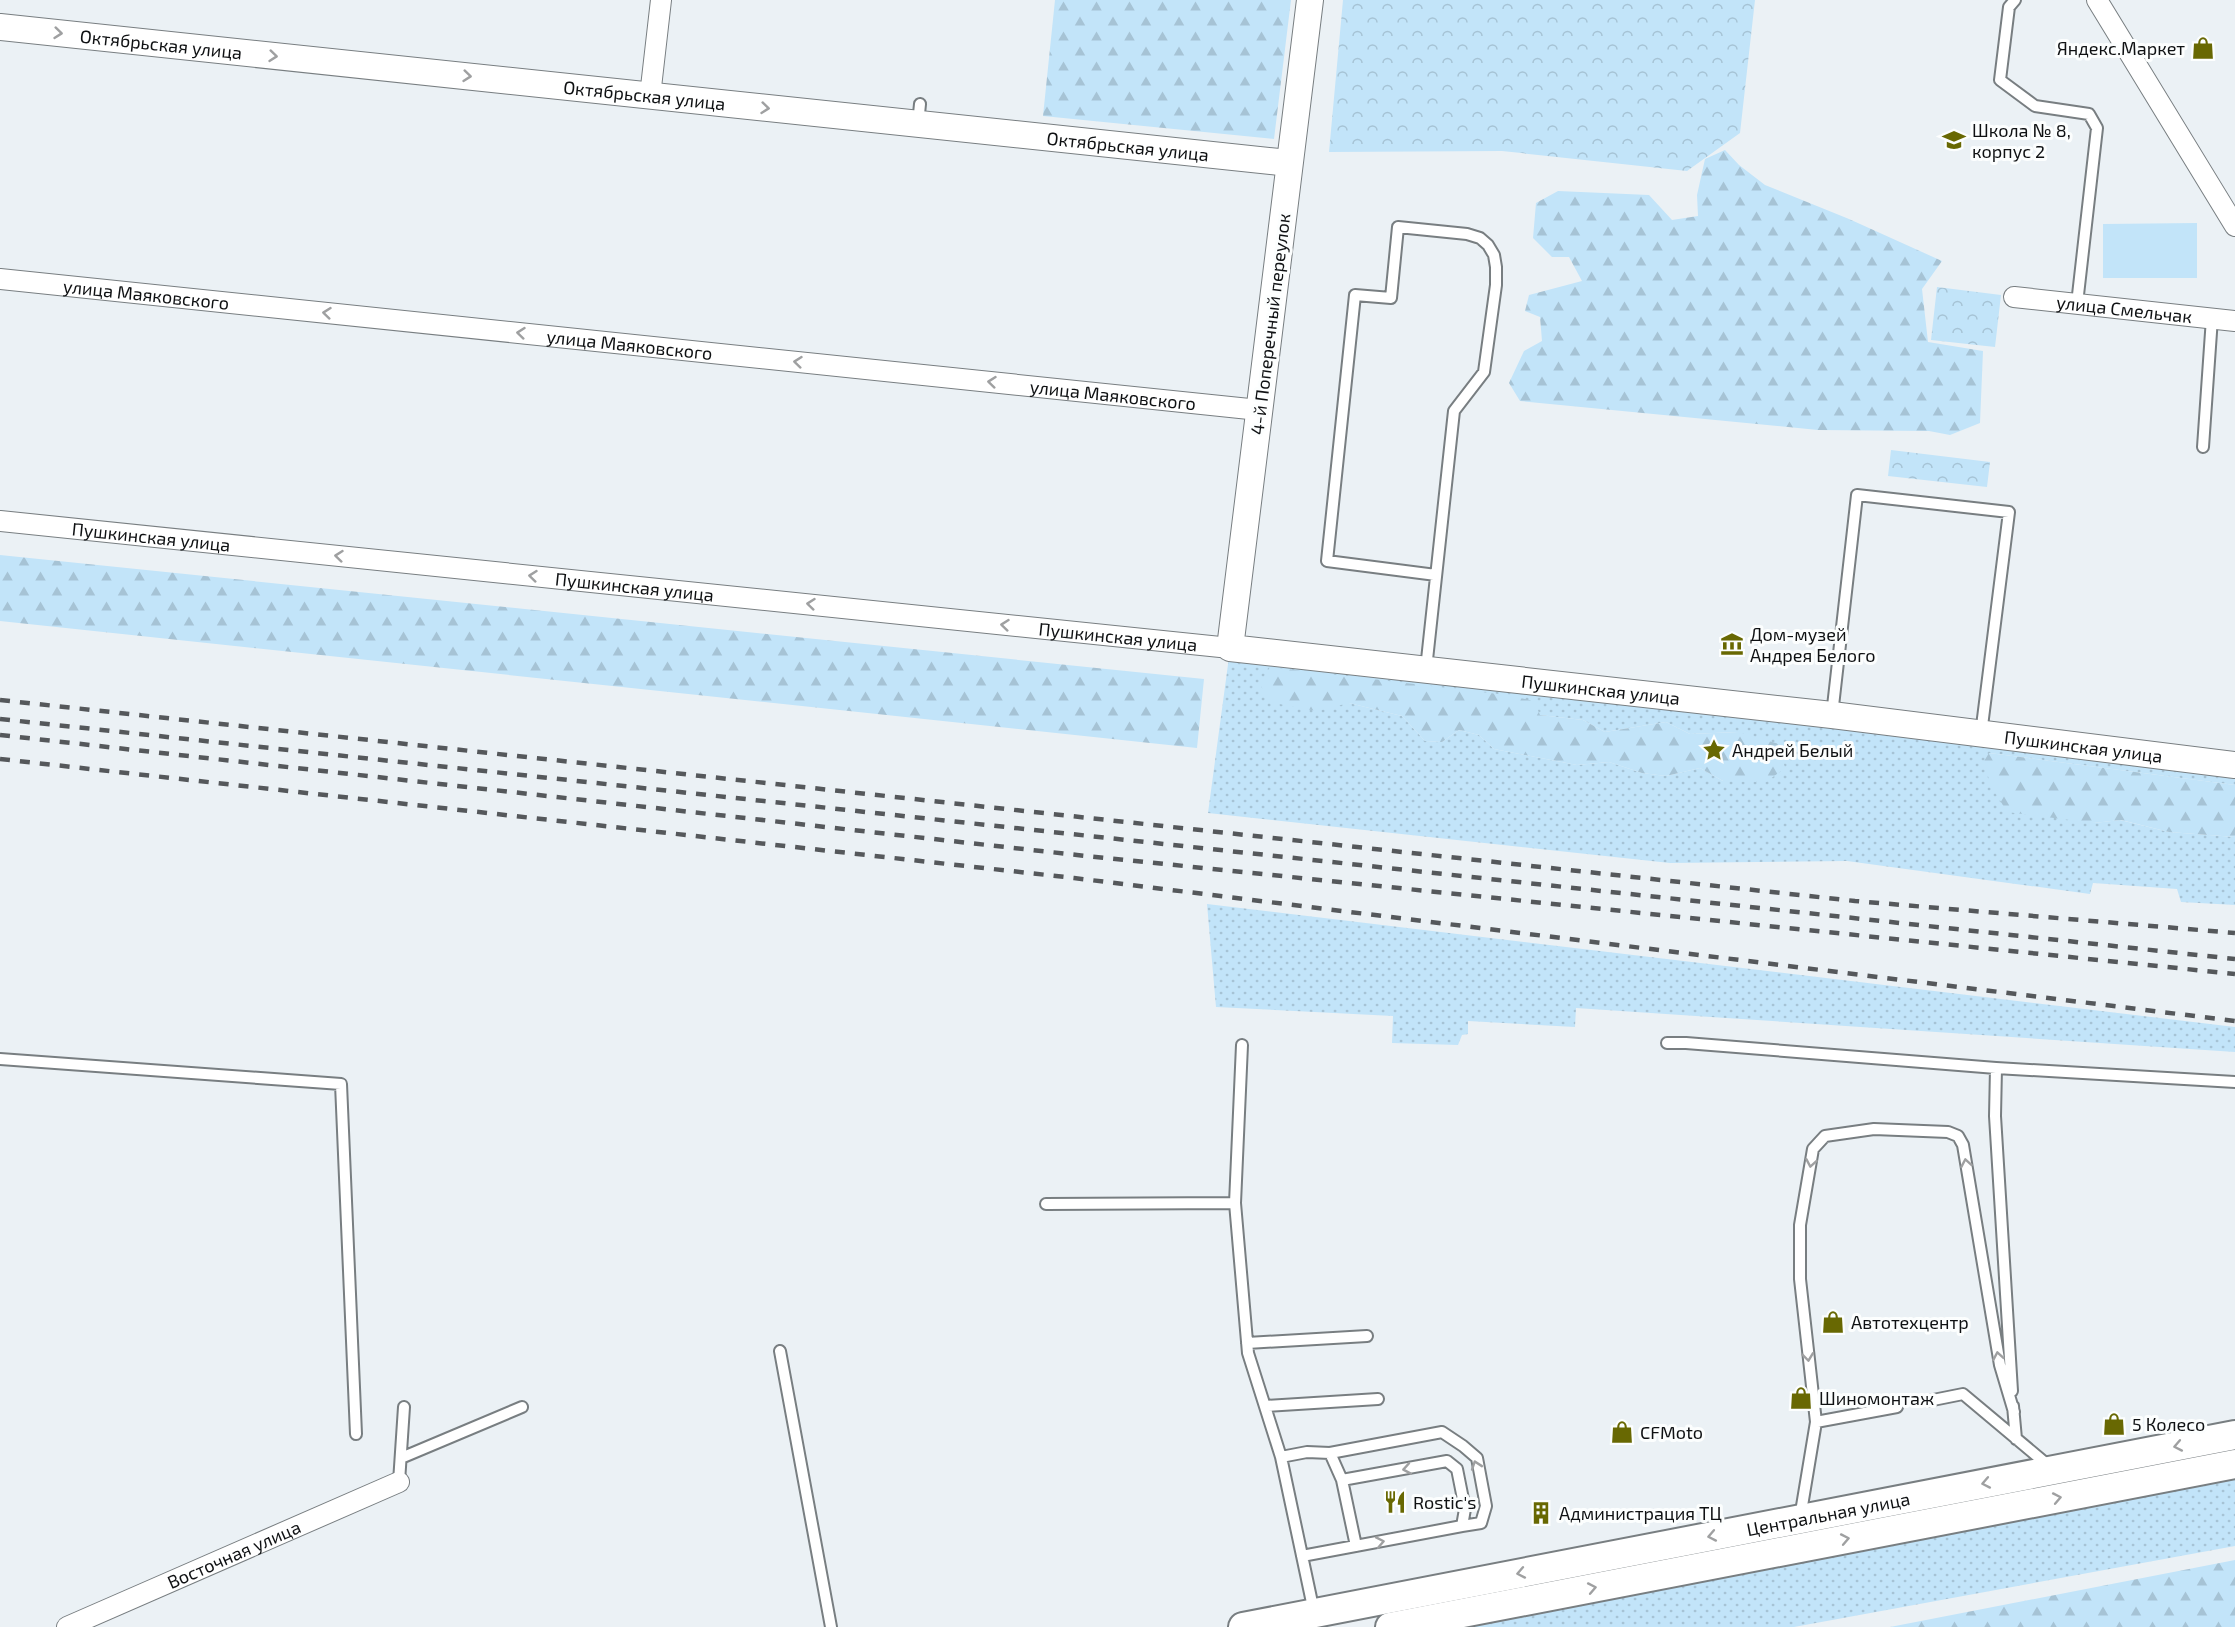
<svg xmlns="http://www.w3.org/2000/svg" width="2235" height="1627" viewBox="0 0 2235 1627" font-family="'Exo 2',sans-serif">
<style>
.grass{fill:url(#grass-dots);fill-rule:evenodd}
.forest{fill:url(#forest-firs)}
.park{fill:url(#park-crowns)}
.pitch{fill:#c2e4f9}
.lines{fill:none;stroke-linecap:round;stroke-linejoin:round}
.service-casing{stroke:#787e81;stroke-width:14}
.minor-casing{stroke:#787e81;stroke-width:22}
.tertiary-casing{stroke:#787e81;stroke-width:28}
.secondary-casing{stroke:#787e81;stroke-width:32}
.service{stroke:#fff;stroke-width:10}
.minor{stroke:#fff;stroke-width:20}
.tertiary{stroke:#fff;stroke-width:26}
.secondary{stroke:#fff;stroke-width:28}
.rail{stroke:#55585b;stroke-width:4.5;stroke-dasharray:10 10;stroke-linecap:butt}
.oneway{stroke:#9fa0a1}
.labels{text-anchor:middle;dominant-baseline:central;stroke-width:6;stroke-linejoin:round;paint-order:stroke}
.street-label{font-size:18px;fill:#0f1113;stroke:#fcfefe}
.poi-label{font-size:18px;fill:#0f1113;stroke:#fcfefe;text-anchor:start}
</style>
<defs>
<pattern id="grass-dots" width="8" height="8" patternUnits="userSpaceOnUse" patternTransform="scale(1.5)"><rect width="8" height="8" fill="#c2e4f9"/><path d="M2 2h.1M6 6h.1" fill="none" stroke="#a6c3d5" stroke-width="1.8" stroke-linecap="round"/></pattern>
<pattern id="forest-firs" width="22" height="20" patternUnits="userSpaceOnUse" patternTransform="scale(1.5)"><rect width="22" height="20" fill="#c2e4f9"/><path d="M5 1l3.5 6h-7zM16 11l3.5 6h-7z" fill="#a6c3d5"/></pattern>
<pattern id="park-crowns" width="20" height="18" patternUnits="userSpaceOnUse" patternTransform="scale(1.5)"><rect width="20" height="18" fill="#c2e4f9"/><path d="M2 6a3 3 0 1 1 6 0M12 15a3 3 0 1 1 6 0" fill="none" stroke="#a6c3d5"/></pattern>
</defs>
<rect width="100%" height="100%" fill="#ebf1f5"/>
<path class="grass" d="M1229,657l602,68 404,51v9l-246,-32 105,70 26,-3 49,12 66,5v68l-54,-3 -4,-13 -84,-6 -3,11 -243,-33 -177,2 -462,-50zM1349,703l191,12 43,5 22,12 61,-10 24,12 48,-2 -15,49 -23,-13 -34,8 -24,-3 -33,-11 -32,3 -83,-16 -15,-14 -20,-5 -17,12 -17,-1 -23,-25z
M1207,904l1028,123v25l-659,-44 -1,19 -107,-6v13l-6,1 -4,10 -66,-2 1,-27 -177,-9z
M2235,1469v77l-441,81h-374z"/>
<path class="forest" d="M1055,0h236l-17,139 -231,-23z
M1725,150l14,15 26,20 84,34 93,42 -20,28 6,53 55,9 -3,72 -30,12 -21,-4 -111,-1 -298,-29 -11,-18 15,-32 18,-10 -2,-24 -15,-6 4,-16 53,-14 -13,-24h-17l-19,-19 3,-35 22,-12 91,4 23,25 26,-4 -1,-21 8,-36z
M0,555l1204,124 -7,69 -1197,-127z
M1270,667l237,28 27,6 6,14 43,5 22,12 61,-10 24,12 48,-2 41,12 6,24 -19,14 -43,-1 -23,-13 -34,8 -24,-3 -33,-11 -32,3 -83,-16 -15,-14 -20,-5 -17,12 -17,-1 -23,-25 -53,-13 -32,8 -49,-9 -8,-19z
M1989,753l246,32v52l-66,-5 -48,-12 -27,3 -87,-11 -15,-25 -9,-24z
M2235,1560v67h-345z"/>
<path class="park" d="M1343,0h412l-15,133 -53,38 -185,-20 -173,1z
M1937,287l64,8 -6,52 -64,-7z
M1891,450l99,12 -3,25 -99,-11z"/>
<path class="pitch" d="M2197,223v55h-94v-54z"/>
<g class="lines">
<g class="service-casing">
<path id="service" d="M2015,0l-6,7 -9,73 35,26 54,8 8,14 -19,167
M918,124l2,-20
M2203,447l9,-129
M1426,669l28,-258 30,-39 12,-87v-18l-2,-12 -6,-10 -8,-7 -13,-4 -69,-7 -7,71 -36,-3 -28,266 109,14
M1832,715l25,-220 152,17 -28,222
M1667,1043h19l310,25 239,14
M1242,1045l-7,158 13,150 33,104 33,155
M0,1059l341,25 15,350
M1996,1068l-1,48 17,275
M1046,1204l189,-1
M1247,1343l120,-7
M780,1351l51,276
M1928,1401l35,-7 86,72
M1265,1406l113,-7
M2013,1406l3,33
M1816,1422l81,-15
M1330,1453l112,-21 21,14 14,12 9,48 -5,17 -19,3
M1281,1457l26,-5 23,1 12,27 105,-19 10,8 8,40 -3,17 -160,30
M401,1458l121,-51
M1342,1480l14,66
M399,1482l5,-75
M1800,1518l16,-96 -16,-143v-54l13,-76 12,-13 49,-7 74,3 10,4 5,9 37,220 14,47"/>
</g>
<g class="minor-casing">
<g id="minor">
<path d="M2097,0l138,226"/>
<path d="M650,96l11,-96"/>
<path id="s1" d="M0,279l1259,131"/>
<path id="s2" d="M2014,297l221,24"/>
<path id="s3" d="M0,521l1230,127"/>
<path id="s4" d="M67,1627l332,-145"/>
</g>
</g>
<g class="tertiary-casing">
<g id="tertiary">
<path id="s5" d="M1310,0l-80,648 602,67 403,50"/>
<path id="s6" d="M0,27l1289,136"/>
</g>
</g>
<g class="secondary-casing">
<g id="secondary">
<path id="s7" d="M1243,1627l992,-192"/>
<path d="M1390,1627l845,-163"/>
</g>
</g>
<use href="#service" class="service"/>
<use href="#minor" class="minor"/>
<use href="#tertiary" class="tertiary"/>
<use href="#secondary" class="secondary"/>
<path class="rail" d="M0,700l1855,201 380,32
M0,719l2235,240
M0,735l1077,120 1158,119
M0,759l1074,119 1161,143"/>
</g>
<defs><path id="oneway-chevron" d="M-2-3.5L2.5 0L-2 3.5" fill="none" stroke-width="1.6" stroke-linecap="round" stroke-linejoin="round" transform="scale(1.5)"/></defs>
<g class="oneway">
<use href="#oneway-chevron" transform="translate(58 33) rotate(6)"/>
<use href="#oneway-chevron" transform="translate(273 56) rotate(6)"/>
<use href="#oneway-chevron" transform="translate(467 76) rotate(6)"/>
<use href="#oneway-chevron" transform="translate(765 108) rotate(6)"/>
<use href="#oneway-chevron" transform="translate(327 313) rotate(-174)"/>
<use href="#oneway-chevron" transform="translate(521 333) rotate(-174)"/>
<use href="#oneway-chevron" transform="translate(798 362) rotate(-174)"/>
<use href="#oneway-chevron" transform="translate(992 382) rotate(-174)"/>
<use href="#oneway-chevron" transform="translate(339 556) rotate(-174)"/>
<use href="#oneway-chevron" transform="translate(533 576) rotate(-174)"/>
<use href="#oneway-chevron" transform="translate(811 604) rotate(-174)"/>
<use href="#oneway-chevron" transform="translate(1005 625) rotate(-174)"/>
<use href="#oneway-chevron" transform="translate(1811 1163) rotate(100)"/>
<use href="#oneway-chevron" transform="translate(1966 1163) rotate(-100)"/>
<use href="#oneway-chevron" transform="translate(1998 1356) rotate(-100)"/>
<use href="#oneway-chevron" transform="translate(1808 1357) rotate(83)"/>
<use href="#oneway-chevron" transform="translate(2178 1446) rotate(169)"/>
<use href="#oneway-chevron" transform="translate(1476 1465) rotate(-109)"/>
<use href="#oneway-chevron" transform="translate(1407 1469) rotate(170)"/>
<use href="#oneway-chevron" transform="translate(1986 1483) rotate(169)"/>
<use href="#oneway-chevron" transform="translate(2057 1498) rotate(-11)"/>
<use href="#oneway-chevron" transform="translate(1712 1536) rotate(169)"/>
<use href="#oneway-chevron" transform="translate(1845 1539) rotate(-11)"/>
<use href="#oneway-chevron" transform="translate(1380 1542) rotate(-11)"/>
<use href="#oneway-chevron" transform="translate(1521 1573) rotate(169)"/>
<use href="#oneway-chevron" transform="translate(1592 1588) rotate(-11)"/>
</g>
<defs>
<g id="shop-bare" transform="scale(1.8)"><path d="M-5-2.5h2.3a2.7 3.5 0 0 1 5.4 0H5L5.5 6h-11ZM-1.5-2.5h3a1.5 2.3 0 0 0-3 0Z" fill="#686802" stroke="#fcfefe" stroke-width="2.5" paint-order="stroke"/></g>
<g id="school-bare" transform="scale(1.8)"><path d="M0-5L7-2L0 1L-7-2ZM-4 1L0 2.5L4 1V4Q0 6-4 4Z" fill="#686802" stroke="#fcfefe" stroke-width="2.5" paint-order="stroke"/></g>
<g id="museum-bare" transform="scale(1.8)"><path d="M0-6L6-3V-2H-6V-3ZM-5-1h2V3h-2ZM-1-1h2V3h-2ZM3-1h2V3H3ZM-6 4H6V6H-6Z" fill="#686802" stroke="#fcfefe" stroke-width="2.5" paint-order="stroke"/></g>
<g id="sight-bare" transform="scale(1.8)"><path d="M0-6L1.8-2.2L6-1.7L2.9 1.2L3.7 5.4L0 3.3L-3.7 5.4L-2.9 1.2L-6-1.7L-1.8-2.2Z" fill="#686802" stroke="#fcfefe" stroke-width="2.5" paint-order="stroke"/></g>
<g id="restaurant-bare" transform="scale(1.8)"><path d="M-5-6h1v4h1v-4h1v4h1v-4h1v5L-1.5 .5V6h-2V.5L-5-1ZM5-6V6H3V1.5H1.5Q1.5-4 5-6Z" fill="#686802" stroke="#fcfefe" stroke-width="2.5" paint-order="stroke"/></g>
<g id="building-bare" transform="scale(1.8)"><path d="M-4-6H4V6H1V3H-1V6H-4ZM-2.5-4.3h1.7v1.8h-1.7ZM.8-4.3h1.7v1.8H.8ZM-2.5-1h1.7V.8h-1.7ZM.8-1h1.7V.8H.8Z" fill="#686802" stroke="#fcfefe" stroke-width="2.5" paint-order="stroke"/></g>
</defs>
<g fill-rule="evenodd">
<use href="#shop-bare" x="2203" y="48"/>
<use href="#school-bare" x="1954" y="140"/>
<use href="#museum-bare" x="1732" y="644"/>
<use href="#sight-bare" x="1714" y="750"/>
<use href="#shop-bare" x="1833" y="1322"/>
<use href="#shop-bare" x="1801" y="1398"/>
<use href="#shop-bare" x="2114" y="1424"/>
<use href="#shop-bare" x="1622" y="1432"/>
<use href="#restaurant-bare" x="1395" y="1502"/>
<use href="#building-bare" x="1541" y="1513"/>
</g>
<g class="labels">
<g class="street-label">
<text stroke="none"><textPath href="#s6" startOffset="162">Октябрьская улица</textPath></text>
<text stroke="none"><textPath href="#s6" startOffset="648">Октябрьская улица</textPath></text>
<text stroke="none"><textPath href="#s6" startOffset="1134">Октябрьская улица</textPath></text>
<text stroke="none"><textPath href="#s1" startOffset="147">улица Маяковского</textPath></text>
<text stroke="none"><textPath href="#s2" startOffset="111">улица Смельчак</textPath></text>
<text transform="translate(1270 324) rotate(-83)">4-й Поперечный переулок</text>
<text stroke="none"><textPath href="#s1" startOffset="633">улица Маяковского</textPath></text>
<text stroke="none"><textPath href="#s1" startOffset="1119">улица Маяковского</textPath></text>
<text stroke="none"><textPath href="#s3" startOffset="152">Пушкинская улица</textPath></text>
<text stroke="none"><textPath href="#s3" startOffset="638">Пушкинская улица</textPath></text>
<text stroke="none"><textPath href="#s3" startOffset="1124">Пушкинская улица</textPath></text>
<text stroke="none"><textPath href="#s5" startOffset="1026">Пушкинская улица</textPath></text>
<text stroke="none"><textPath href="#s5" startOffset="1512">Пушкинская улица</textPath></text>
<text stroke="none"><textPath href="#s7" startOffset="596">Центральная улица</textPath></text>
<text stroke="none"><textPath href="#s4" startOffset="182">Восточная улица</textPath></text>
</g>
<g class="poi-label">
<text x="2185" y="48" text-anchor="end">Яндекс.Маркет</text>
<text x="1972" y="130">Школа № 8,<tspan x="1972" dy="21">корпус 2</tspan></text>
<text x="1750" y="634">Дом-музей<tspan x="1750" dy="21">Андрея Белого</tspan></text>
<text x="1732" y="750">Андрей Белый</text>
<text x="1851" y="1322">Автотехцентр</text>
<text x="1819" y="1398">Шиномонтаж</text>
<text x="2132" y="1424">5 Колесо</text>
<text x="1640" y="1432">CFMoto</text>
<text x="1413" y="1502">Rostic's</text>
<text x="1559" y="1513">Администрация ТЦ</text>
</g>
</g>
</svg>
